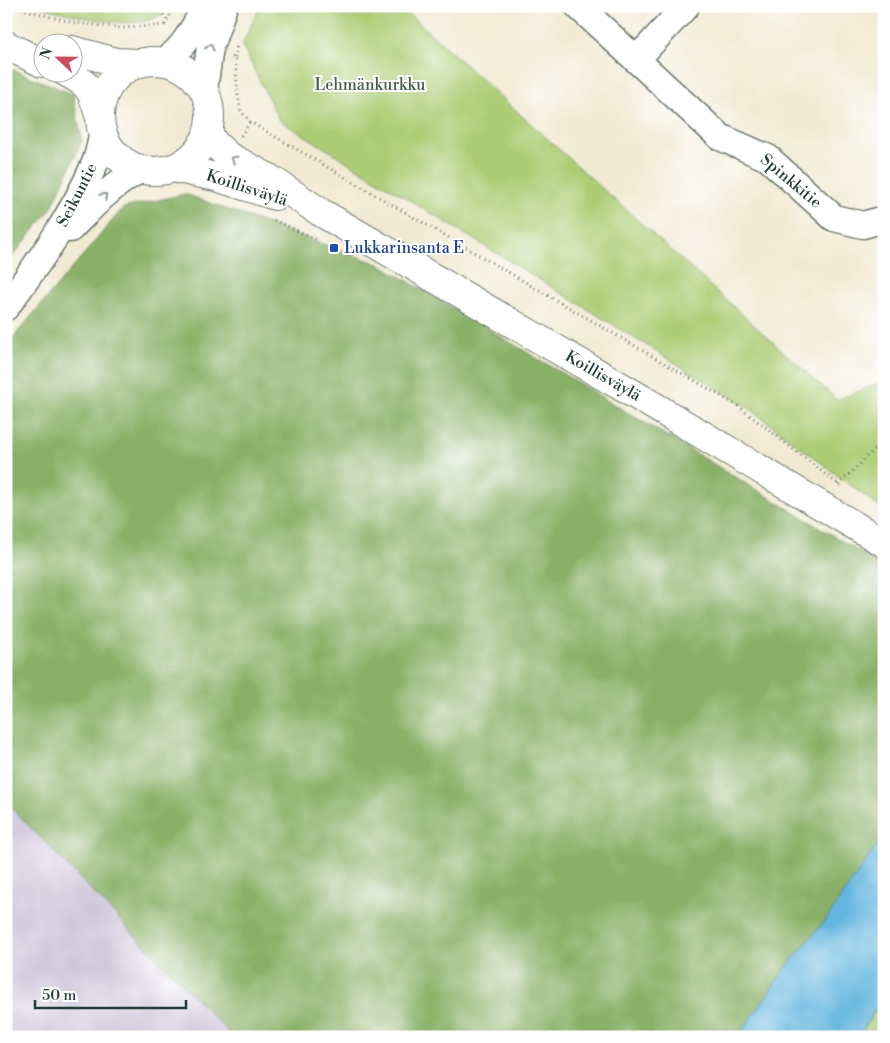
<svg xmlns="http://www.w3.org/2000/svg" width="890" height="1043" viewBox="0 0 890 1043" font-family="'Libre Bodoni',serif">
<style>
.industrial{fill:#c9bfd7}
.green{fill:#accd75;stroke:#668554}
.forest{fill:#89b066;stroke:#54764d}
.water{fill:#63b6df;stroke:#417a8a}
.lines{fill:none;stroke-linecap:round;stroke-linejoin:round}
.minor-casing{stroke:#687a6c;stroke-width:29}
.major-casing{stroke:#687a6c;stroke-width:30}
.path{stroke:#687a6c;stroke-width:3;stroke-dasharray:1 4;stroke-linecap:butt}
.minor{stroke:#fff;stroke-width:26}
.major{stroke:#fff;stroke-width:28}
.oneway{stroke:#8f9e9a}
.transit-dot{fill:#1a4fb4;stroke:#fff;stroke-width:2}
.labels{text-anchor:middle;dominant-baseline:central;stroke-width:4;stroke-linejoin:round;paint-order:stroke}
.park-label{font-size:16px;fill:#426144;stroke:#fff}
.street-label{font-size:16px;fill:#1f3d34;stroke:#fff}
.transit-label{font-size:16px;fill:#164399;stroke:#fff;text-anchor:start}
</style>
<rect width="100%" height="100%" fill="#fff"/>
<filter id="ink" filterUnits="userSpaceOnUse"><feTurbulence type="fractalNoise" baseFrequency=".02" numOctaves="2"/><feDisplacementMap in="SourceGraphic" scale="10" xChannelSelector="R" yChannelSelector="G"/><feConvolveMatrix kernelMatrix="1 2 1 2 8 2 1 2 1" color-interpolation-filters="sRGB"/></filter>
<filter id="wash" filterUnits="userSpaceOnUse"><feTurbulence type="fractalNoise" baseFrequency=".0096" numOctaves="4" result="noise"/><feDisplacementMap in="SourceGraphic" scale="20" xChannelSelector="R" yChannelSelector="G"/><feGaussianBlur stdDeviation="1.12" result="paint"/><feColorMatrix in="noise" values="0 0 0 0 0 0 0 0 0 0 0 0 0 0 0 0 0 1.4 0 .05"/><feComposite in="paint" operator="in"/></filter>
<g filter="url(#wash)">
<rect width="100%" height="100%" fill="#f1ead3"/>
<path class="industrial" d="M6,802l227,235h-227z"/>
<path class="green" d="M38,6h131c-6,6 -11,12 -19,14 -30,8 -82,-6 -112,-14z
M260,6h140l437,394 47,-19v130l-132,-101 -473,-290 -37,-75z
M884,996v41h-25l2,-3z"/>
<path class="forest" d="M6,67l67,27 9,47 -31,68 -45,56z
M185,194l196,71 503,301v269l-56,82 -43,52 -47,68h-505l-227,-235v-456l117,-138z"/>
<path class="water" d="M884,835v161l-24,38 -1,3h-121l47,-68 43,-52z"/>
</g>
<g filter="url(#ink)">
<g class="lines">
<g class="minor-casing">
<path id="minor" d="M578,6l142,131 48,21 66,60 29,7 21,-6
M637,59l49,-53
M165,61c20,-14 29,-34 41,-55
M204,90l6,-43 14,-41
M70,229c22,-22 43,-46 72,-60
M6,307c33,-45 67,-92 89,-144 4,-9 5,-20 8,-30"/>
</g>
<g class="major-casing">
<path id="major" d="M6,45l36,18
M72,50l44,12 22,1
M100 116a55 55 0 1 1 110 0a55 55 0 1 1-110 0Z
M65,72c27,13 27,20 35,46
M208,132l6,11 14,13 41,22 51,34 307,178 257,153
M173,168l43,9 59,19"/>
</g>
<path class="path" d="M11,6l63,17 48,5 43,-3 2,1
M158,6l9,14
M165,25l10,-19
M232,57l3,1 3,37 3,16 9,11 488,284 105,82
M235,58l2,-14
M241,136l9,-14
M274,220l42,19
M838,485l46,-45"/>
<use href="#minor" class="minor"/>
<use href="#major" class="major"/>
</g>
<defs><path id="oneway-chevron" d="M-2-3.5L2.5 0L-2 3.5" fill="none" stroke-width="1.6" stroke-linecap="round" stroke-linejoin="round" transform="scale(1.25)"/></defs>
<g class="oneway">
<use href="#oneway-chevron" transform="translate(210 47) rotate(-76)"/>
<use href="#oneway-chevron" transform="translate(234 159) rotate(-150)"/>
<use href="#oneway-chevron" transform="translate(104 196) rotate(-45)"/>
</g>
</g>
<rect class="transit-dot" x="329" y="243" width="10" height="10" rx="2.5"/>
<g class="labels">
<g class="park-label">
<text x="370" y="85">Lehmänkurkku</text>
</g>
<g class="street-label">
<text transform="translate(791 181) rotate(40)">Spinkkitie</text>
<text transform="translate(247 188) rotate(18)">Koillisväylä</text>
<text transform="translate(77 195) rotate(-63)">Seikuntie</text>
<text transform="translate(603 376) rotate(30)">Koillisväylä</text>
</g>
<g class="transit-label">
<text x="344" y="248">Lukkarinsanta E</text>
</g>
</g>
<rect width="890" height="1043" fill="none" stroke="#fff" stroke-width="25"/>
<g transform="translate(58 58) rotate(292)"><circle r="24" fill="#ffffff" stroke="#a5b1ae"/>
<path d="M0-4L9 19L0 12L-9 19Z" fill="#d1495b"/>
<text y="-8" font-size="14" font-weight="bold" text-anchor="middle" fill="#1f3d34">N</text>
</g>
<path d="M35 1000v8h151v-8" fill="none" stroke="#1f3d34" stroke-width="2.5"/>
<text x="42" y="1000" font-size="15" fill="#1f3d34" stroke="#ffffff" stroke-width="4" paint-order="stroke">50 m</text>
</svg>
